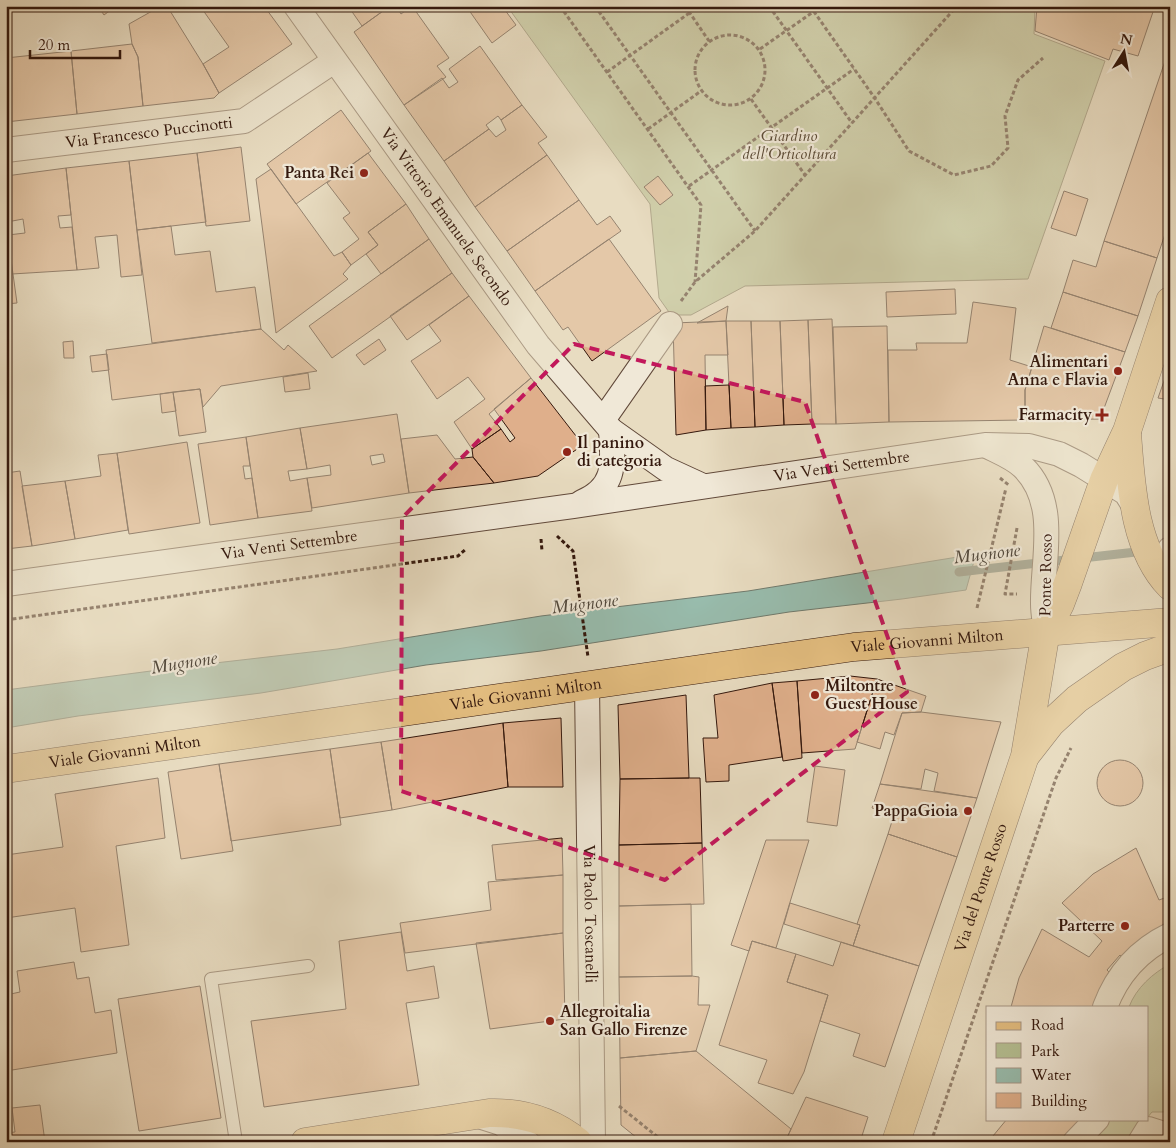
<svg xmlns="http://www.w3.org/2000/svg" width="1176" height="1148" viewBox="0 0 1176 1148" font-family="Cardo,serif">
<style>
.green{fill:#b5c093;stroke:#746c50}
.water{fill:#98bcad;stroke:#707a6d}
.lines{fill:none;stroke-linecap:round;stroke-linejoin:round}
.stream{stroke:#707a6d;stroke-width:9}
.building{fill:#dfaf8b;stroke:#34180d;fill-rule:evenodd}
.lane-casing{stroke:#61493a;stroke-width:14}
.street-casing{stroke:#61493a;stroke-width:26}
.primary-casing{stroke:#34180d;stroke-width:29}
.path{stroke:#34180d;stroke-width:3;stroke-dasharray:4 2.5;stroke-linecap:butt}
.lane{stroke:#f0e8d7;stroke-width:12}
.street{stroke:#f0e8d7;stroke-width:24}
.primary{stroke:#e4be80;stroke-width:28}
.path-bridge{stroke:#34180d;stroke-width:3;stroke-dasharray:4 2.5;stroke-linecap:butt}
.marked{fill:none;stroke:#c2185b;stroke-width:4;stroke-dasharray:10 6;stroke-linejoin:round}
.poi-dot{fill:#8f2418;stroke:#f0e8d7;stroke-width:2}
.labels{text-anchor:middle;dominant-baseline:central;stroke-width:4.5;stroke-linejoin:round;paint-order:stroke}
.street-label{font-size:16px;fill:#34180d;stroke:#f0e8d7}
.park-label{font-size:16px;font-style:italic;fill:#5b4a35;stroke:#f0e8d7}
.poi-label{font-size:16px;font-weight:bold;fill:#34180d;stroke:#f0e8d7;text-anchor:end}
.water-label{font-size:18px;font-style:italic;fill:#52493d;stroke:#f0e8d7}
</style>
<rect width="100%" height="100%" fill="#e8dcc1"/>
<filter id="stains"><feTurbulence type="fractalNoise" baseFrequency=".004" numOctaves="4"/><feColorMatrix values="0 0 0 0 .2 0 0 0 0 .09 0 0 0 0 .02 0 0 0 .5 -.17"/></filter>
<radialGradient id="worn" r=".72"><stop offset=".6" stop-color="#630" stop-opacity="0"/><stop offset="1" stop-color="#630" stop-opacity=".3"/></radialGradient>
<path class="green" d="M507,6h528l-1,28 71,27 -77,218 -283,7 -54,29h-20l-12,-17 -9,-94z
M1170,964v148h-18l-5,6v-111h-18c7,-19 24,-34 41,-43z
M1111,1119h35l-16,23h-39z"/>
<path class="water" d="M976,554l-10,36 -64,9 -113,13 -248,39 -115,14 -165,28 -183,23 -72,12v-38l183,-24 148,-17 204,-33 207,-25z"/>
<g class="lines">
<path class="stream" d="M959,572l186,-21"/>
</g>
<path class="building" d="M98,6h18l-12,9z
M161,6h6l36,58 16,29 -5,5 -71,8 -5,-49 -6,-13 -3,-20z
M200,6h64l28,38 -73,49 -16,-29 26,-17z
M348,6h42l-28,20z
M390,6h6l5,8 11,-8 37,52 -12,8 9,11 -42,28 -50,-73z
M466,6h36l14,19 -24,18z
M1037,6h118l-17,50 -25,-7 -4,11 -74,-29z
M132,44l6,13 5,49 -66,8 -6,-63z
M480,46l42,59 -21,15 -3,-4 -12,9 3,4 -45,32 -40,-56 38,-27 7,10 9,-6 -9,-13z
M1170,47v19l-6,-2z
M71,51l6,63 -71,8v-64z
M1164,64l6,2v153l-13,39 -53,-17z
M522,105l25,32 -9,6 9,12 -72,52 -31,-46 45,-32 7,8 10,-7 -5,-10z
M341,110l30,41 -75,53 -29,-40z
M241,147l9,74 -44,5 -9,-73z
M197,153l9,69 -69,8 -8,-69z
M368,153l38,51 -38,28 10,13 -27,20 -9,-13 17,-13 -16,-21 7,-5 -23,-30z
M547,155l32,45 -72,51 -32,-44z
M129,161l13,114 -21,2 -4,-42 -22,2 4,31 -22,2 -11,-102z
M66,168l5,47 -13,1 2,12 12,-1 5,43 -65,4 -4,-39 17,-2 -2,-14 -16,3 -1,-46z
M271,169l63,87 8,-4 9,13 -8,9 5,5 -72,54 -20,-154z
M658,176l15,19 -13,10 -16,-18z
M1064,191l24,8 -12,37 -25,-8z
M579,200l18,25 13,-9 11,15 -86,60 -28,-40z
M406,204l23,35 -48,35 -15,-20 12,-9 -10,-13z
M6,219l3,26h-3z
M171,226l4,29 35,-4 6,41 39,-5 6,42 -109,14 -15,-113z
M429,239l23,34 -120,85 -23,-32z
M609,239l52,72 -69,50 -24,-34 -5,3 -28,-39z
M1104,241l53,17 -19,58 -75,-24 10,-32 23,7z
M6,245h3l8,58 -11,1z
M452,273l17,23 -62,44 -17,-24z
M955,289l1,25 -69,3 -1,-25z
M1063,292l75,24 -13,36 -74,-24z
M469,296l62,82 -42,36 12,15 -29,20 -18,-27 31,-23 -17,-22 -31,22 -26,-38 30,-20 -12,-16z
M973,302l43,6 -6,52 22,7 -7,23v30l-136,2 -1,-72h29l-1,-7h51z
M728,306l-2,15 -29,2z
M832,319l4,105h-24l-4,-104z
M808,320l4,104 -28,1 -4,-104z
M726,321l2,34h-23l1,75 -30,5 -3,-112z
M726,321h25l4,106 -24,1z
M751,321h29l4,104 -29,2z
M887,326l2,96 -53,2 -3,-97z
M1044,326l81,26 -25,67 -75,1v-30z
M261,329l23,21 4,-5 29,26 -96,15 -18,21 -3,-18 -88,11 -6,-50z
M379,339l7,11 -22,15 -8,-10z
M73,341l1,17h-10l-1,-16z
M107,354l2,16 -17,2 -2,-16z
M1170,364v36l-12,-2z
M308,373l2,16 -25,3 -2,-15z
M531,378l52,67 -45,31 -44,7 -21,-26 -1,-8 29,-20 9,13 5,-4 -21,-29z
M729,385l2,43 -25,2 -1,-44z
M200,389l6,43 -27,4 -6,-44z
M173,392l3,19 -14,2 -2,-19z
M397,414l12,79 -97,15 -5,-30 24,-3 -1,-10 -23,4 -7,-41zM383,454l2,8 -13,3 -2,-9z
M300,428l7,41 -19,2 2,10 17,-3 5,33 -54,7 -12,-81z
M437,435l18,24 18,-2 21,26 -85,10 -8,-54z
M246,437l4,29h-7l2,13 7,-1 6,40 -48,7 -12,-81z
M187,442l13,81 -71,11 -12,-81z
M117,453l11,77 -53,9 -10,-58 36,-5 -3,-21z
M20,471l12,75 -26,3v-63h2l-2,-13z
M65,481l10,58 -43,7 -10,-60z
M850,676l27,3 -22,70 -53,4 -5,-72z
M877,679l49,17 -5,16 -19,1 -8,22 -9,-3 -5,17 -23,-7z
M797,681l5,77 -19,3 -11,-78z
M772,683l10,74 -53,8v16l-23,1 -3,-44h15l-4,-43z
M686,695l3,83 -69,1 -2,-74z
M921,712l80,10 -24,76 -43,-7 4,-18 -13,-4 -4,20 -41,-5 22,-71z
M561,718l2,69h-55l-5,-64z
M503,723l5,64 -116,23 -11,-68z
M381,742l11,68 -52,8 -10,-69z
M330,749l11,76 -110,16 -12,-77z
M1097 783a23 23 0 1 1 46 0a23 23 0 1 1-46 0Z
M219,764l14,87 -52,8 -13,-87z
M815,766l30,4 -8,56 -30,-4z
M158,778l7,60 -49,8 13,99 -48,7 -6,-44 -69,10v-63l57,-8 -8,-53z
M689,778h11l2,65 -83,2 1,-66z
M880,784l97,14 -20,59 -69,-23 6,-19 -22,-7z
M888,834l69,23 -38,109 -66,-20 7,-21 -3,-1z
M562,838l1,37 -67,5 -4,-35z
M766,840h43l-33,108 -24,-7 -3,10 -18,-6z
M702,843l2,61 -85,2v-61z
M1136,848l23,52 11,-4v24l-3,1 1,3 -45,35 -3,-4 -13,15 3,3 -16,34h-83l8,-29 23,-49 47,28 13,-16 -40,-38 31,-29z
M563,875v58l-158,20 -5,-30 91,-13 -3,-28z
M790,903l70,22 -7,21 -69,-22z
M691,904l1,72 -73,1v-71z
M401,932l6,39 27,-5 5,32 -33,5 13,82 -155,22 -13,-86 95,-12 -7,-68z
M563,933l2,86 -75,10 -14,-86z
M752,941l44,13 -9,28 41,13 -24,77 -11,22 -35,-11 9,-23 -48,-15z
M841,942l78,24 -34,101 -32,-11 7,-22 -40,-13 8,-26 -41,-13 9,-28 37,12z
M74,962l3,17 12,-2 6,36 16,-3 6,43 -111,18v-76l14,-3 -3,-21z
M692,976l7,1 -1,28h12l-14,46 -76,7 -1,-81z
M200,986l21,132 -82,13 -21,-132z
M696,1051l95,78 -6,13h-143l-21,-17 -1,-67z
M806,1097l62,20 -8,25h-75z
M40,1105l5,37h-39v-9l9,-1 -3,-24z
M1007,1119h76l-24,23h-71z"/>
<g class="lines">
<g class="lane-casing">
<path id="lane" d="M236,1142l-25,-163 97,-13"/>
</g>
<g class="street-casing">
<g id="street">
<path id="s1" d="M296,6l242,339 73,85 55,39 37,17"/>
<path id="s2" d="M6,150l238,-29 90,-60"/>
<path d="M603,420l67,-96"/>
<path d="M987,446c12,6 27,12 36,21 37,36 19,93 20,137 0,10 2,18 3,27"/>
<path d="M582,502c35,-15 31,-40 29,-72"/>
<path d="M1170,549v29"/>
<path id="s3" d="M6,584l567,-78 412,-61 44,1 30,8 22,11 45,28 10,16"/>
<path id="s4" d="M587,685l6,457"/>
<path d="M1105,1007c12,-32 34,-57 65,-72"/>
<path d="M479,1116l22,7 26,19"/>
<path d="M1075,1142l22,-23"/>
<path d="M1140,1142l8,-13 22,7"/>
</g>
</g>
<g class="primary-casing">
<g id="primary">
<path d="M1127,433c4,50 6,115 43,153"/>
<path d="M1026,755l25,-32 26,-24 46,-32 22,-11 25,-9"/>
<path id="s5" d="M6,769l848,-122 316,-25"/>
<path d="M305,1142l184,-29c32,-1 63,8 89,29"/>
<path id="s6" d="M896,1142l129,-386 21,-125 14,-27 8,-21 36,-103 23,-49 43,-130"/>
</g>
</g>
<path class="path" d="M560,6l141,199 -6,77
M595,6l160,225
M685,6l24,35
M769,6l83,117
M810,6l64,91 35,54 45,24 37,-9 17,-18 -3,-32 13,-36 25,-22
M564,12l9,-6
M695 70a35 35 0 1 1 70 0a35 35 0 1 1-70 0Z
M760,49l53,-37 2,-6
M607,72l92,-66
M751,99l54,76
M648,129l53,-38
M689,186l165,-117
M681,301l14,-19 60,-51 202,-225
M1017,528l-12,66h12
M557,536l16,15 15,106
M541,539l1,12
M977,608l29,-120
M6,620l452,-64 8,-7
M619,1106l45,36
M931,1142l125,-364 15,-30"/>
<use href="#lane" class="lane"/>
<use href="#street" class="street"/>
<use href="#primary" class="primary"/>
<path class="path-bridge" d="M1000,478l10,8"/>
</g>
<path d="M0 0H1176V1148H0ZM574,344l231,58 102,290 -242,188 -264,-89 1,-273z" fill="#e8dcc1" fill-opacity=".55" fill-rule="evenodd"/>
<path class="marked" d="M574,344l231,58 102,290 -242,188 -264,-89 1,-273z"/>
<g class="poi-dot">
<circle cx="364" cy="173" r="5"/>
<circle cx="1118" cy="371" r="5"/>
<path d="M1099.5 407.5h5v5h5v5h-5v5h-5v-5h-5v-5h5z"/>
<circle cx="567" cy="452" r="5"/>
<circle cx="815" cy="695" r="5"/>
<circle cx="968" cy="811" r="5"/>
<circle cx="1125" cy="926" r="5"/>
<circle cx="550" cy="1021" r="5"/>
</g>
<g class="labels">
<g class="street-label">
<text stroke="none"><textPath href="#s2" startOffset="144">Via Francesco Puccinotti</textPath></text>
<text stroke="none"><textPath href="#s1" startOffset="259">Via Vittorio Emanuele Secondo</textPath></text>
<text stroke="none"><textPath href="#s3" startOffset="844">Via Venti Settembre</textPath></text>
<text stroke="none"><textPath href="#s3" startOffset="286">Via Venti Settembre</textPath></text>
<text transform="translate(1046 575) rotate(-89)">Ponte Rosso</text>
<text stroke="none"><textPath href="#s5" startOffset="930">Viale Giovanni Milton</textPath></text>
<text stroke="none"><textPath href="#s5" startOffset="525">Viale Giovanni Milton</textPath></text>
<text stroke="none"><textPath href="#s5" startOffset="120">Viale Giovanni Milton</textPath></text>
<text stroke="none"><textPath href="#s6" startOffset="268">Via del Ponte Rosso</textPath></text>
<text stroke="none"><textPath href="#s4" startOffset="229">Via Paolo Toscanelli</textPath></text>
</g>
<g class="park-label">
<text x="789" y="136">Giardino<tspan x="789" dy="18">dell'Orticoltura</tspan></text>
</g>
<g class="poi-label">
<text x="354" y="173">Panta Rei</text>
<text x="1108" y="362">Alimentari<tspan x="1108" dy="18">Anna e Flavia</tspan></text>
<text x="1092" y="415">Farmacity</text>
<text x="577" y="443" text-anchor="start">Il panino<tspan x="577" dy="18">di categoria</tspan></text>
<text x="825" y="686" text-anchor="start">Miltontre<tspan x="825" dy="18">Guest House</tspan></text>
<text x="958" y="811">PappaGioia</text>
<text x="1115" y="926">Parterre</text>
<text x="560" y="1012" text-anchor="start">Allegroitalia<tspan x="560" dy="18">San Gallo Firenze</tspan></text>
</g>
<g class="water-label">
<text transform="translate(987 554) rotate(-7)">Mugnone</text>
<text transform="translate(585 604) rotate(-7)">Mugnone</text>
<text transform="translate(184 663) rotate(-9)">Mugnone</text>
</g>
</g>
<rect width="1176" height="1148" fill="none" stroke="#e8dcc1" stroke-width="25"/>
<rect x="8" y="8" width="1161" height="1133" fill="none" stroke="#34180d" stroke-width="2.5"/>
<rect x="12" y="12" width="1151" height="1123" fill="none" stroke="#34180d"/>
<rect x="986" y="1006" width="162" height="115" fill="#f0e8d7" stroke="#a59586"/>
<rect x="996" y="1022" width="25" height="8" fill="#e4be80" stroke="#a59586"/>
<text x="1031" y="1030" font-size="15" fill="#34180d">Road</text>
<rect x="996" y="1043" width="25" height="15" fill="#b5c093" stroke="#a59586"/>
<text x="1031" y="1056" font-size="15" fill="#34180d">Park</text>
<rect x="996" y="1068" width="25" height="15" fill="#98bcad" stroke="#a59586"/>
<text x="1031" y="1080" font-size="15" fill="#34180d">Water</text>
<rect x="996" y="1093" width="25" height="15" fill="#dfaf8b" stroke="#a59586"/>
<text x="1031" y="1106" font-size="15" fill="#34180d">Building</text>
<g transform="translate(1124 52) rotate(11)" stroke="#f0e8d7" stroke-width="4" paint-order="stroke">
<path d="M0-4L9 19L0 12L-9 19Z" fill="#34180d"/>
<text y="-8" font-size="14" font-weight="bold" text-anchor="middle" fill="#34180d">N</text>
</g>
<path d="M30 50v8h90v-8" fill="none" stroke="#34180d" stroke-width="2.5"/>
<text x="38" y="50" font-size="15" fill="#34180d" stroke="#f0e8d7" stroke-width="4" paint-order="stroke">20 m</text>
<rect width="100%" height="100%" filter="url(#stains)"/>
<rect width="100%" height="100%" fill="url(#worn)"/>
</svg>
